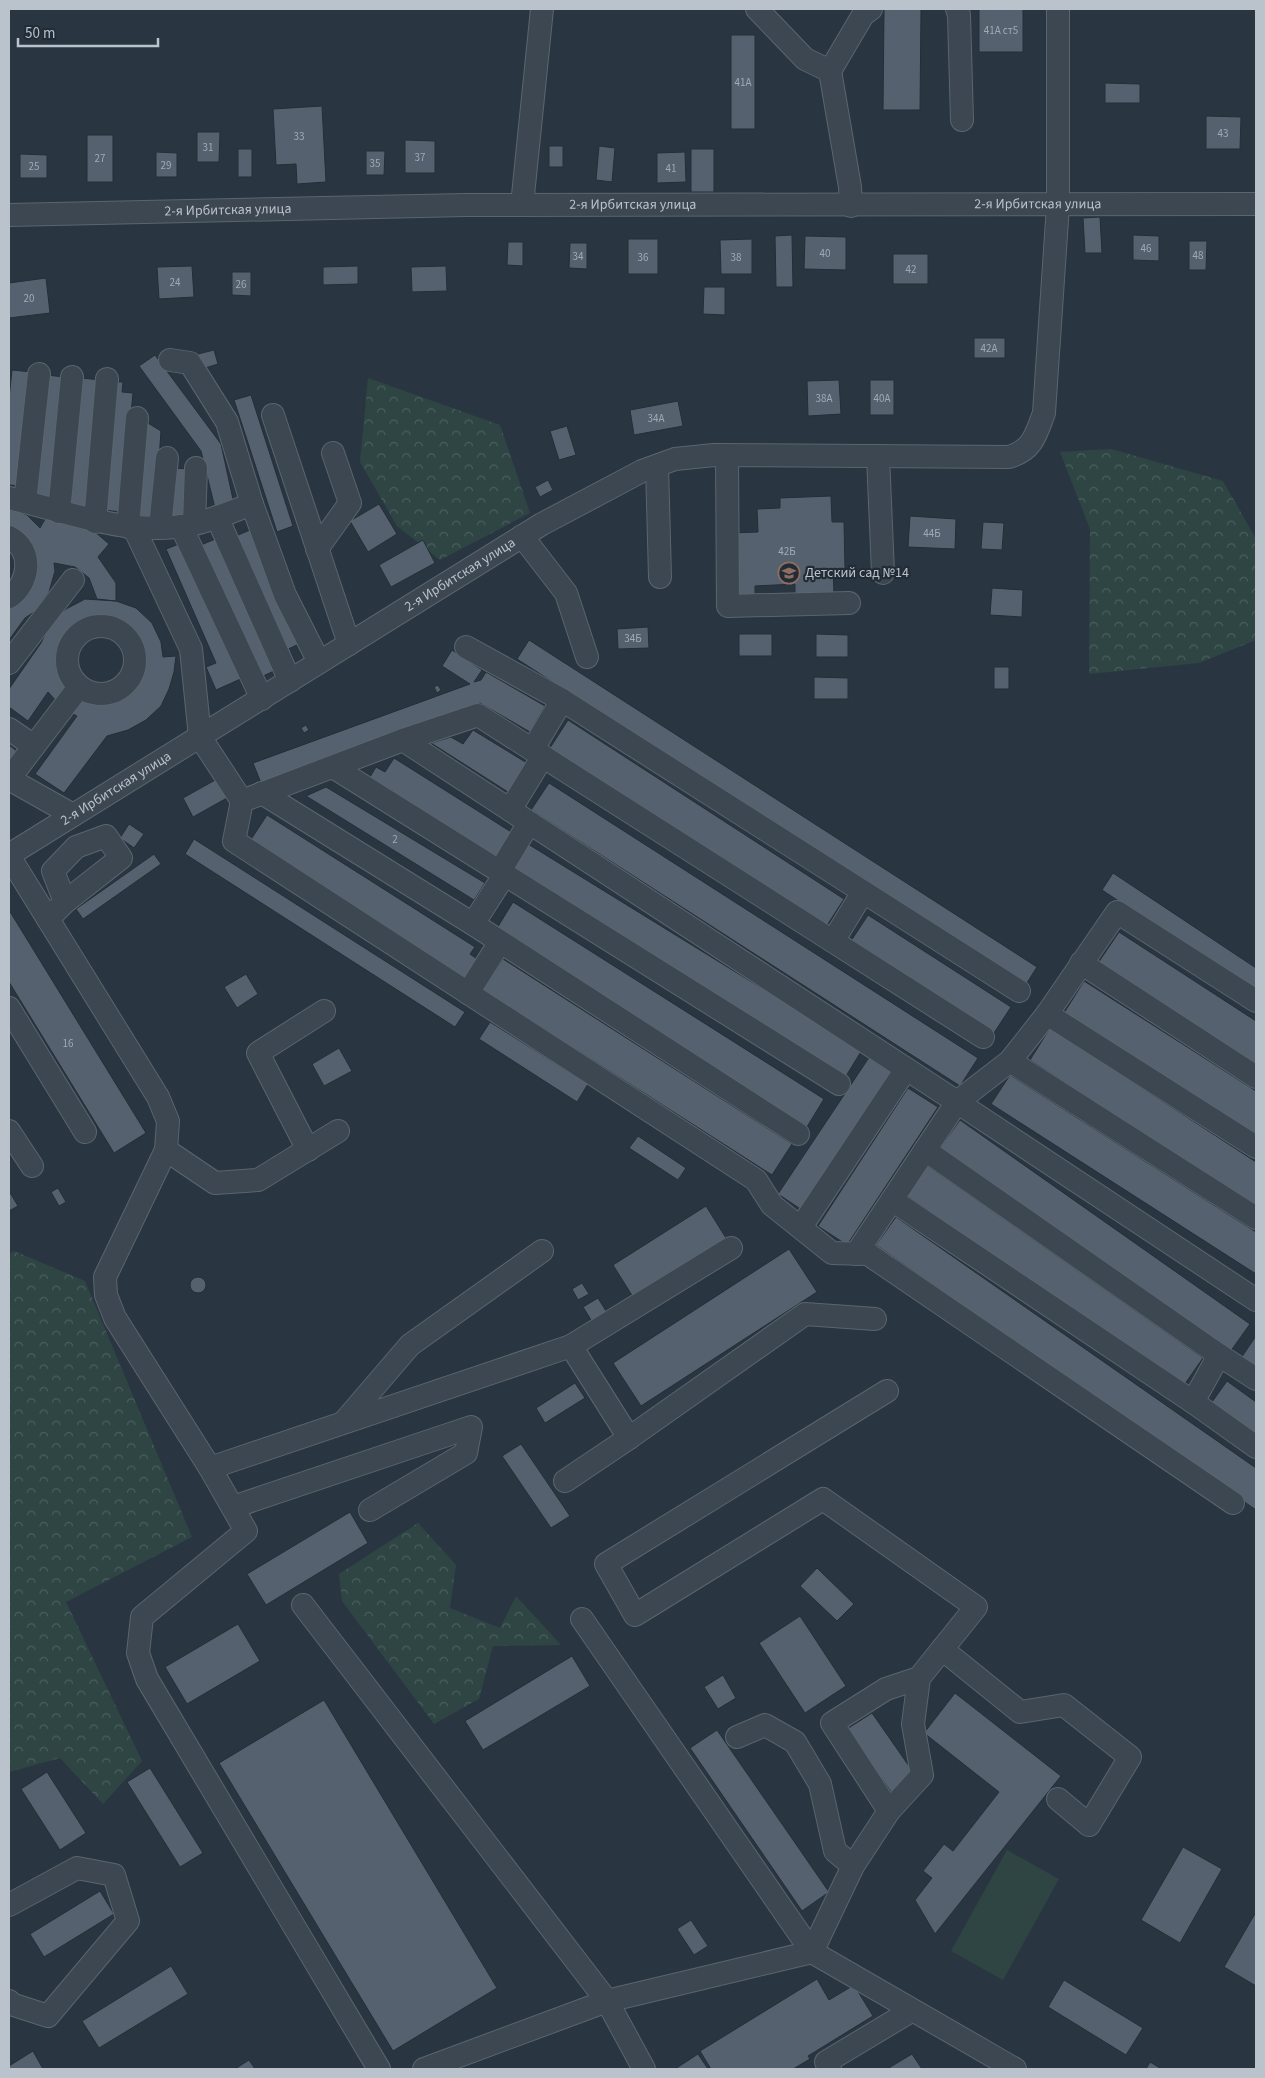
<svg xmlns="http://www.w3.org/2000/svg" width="1265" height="2078" viewBox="0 0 1265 2078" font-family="'Source Sans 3',sans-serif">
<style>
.forest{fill:url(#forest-crowns)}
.pitch{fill:#2e4544}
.building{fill:#55616e;stroke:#242e38}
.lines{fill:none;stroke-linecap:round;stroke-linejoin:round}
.minor-casing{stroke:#5b656e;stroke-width:24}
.minor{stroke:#3d4751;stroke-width:22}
.labels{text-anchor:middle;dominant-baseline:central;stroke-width:4.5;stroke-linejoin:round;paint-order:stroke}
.number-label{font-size:11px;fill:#a1aab4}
.street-label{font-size:14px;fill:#bac2cb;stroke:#222c36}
.poi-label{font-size:14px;fill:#bac2cb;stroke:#222c36;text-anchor:start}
</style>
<defs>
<pattern id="forest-crowns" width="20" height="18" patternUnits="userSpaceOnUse" patternTransform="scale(1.25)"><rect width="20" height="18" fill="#2e4544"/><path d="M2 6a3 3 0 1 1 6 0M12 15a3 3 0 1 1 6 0" fill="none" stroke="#4a5e5e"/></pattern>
</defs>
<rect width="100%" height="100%" fill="#293641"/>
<path class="forest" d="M368,378l132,47 30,88 -90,47 -43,-34 -37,-64z
M1111,449l112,32 33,58v101l-57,23 -110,11 1,-145 -30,-77z
M14,1251l71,30 107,256 -126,65 76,159 -39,43 -43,-46 -51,14v-518z
M418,1523l38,42 -6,43 50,20 16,-32 45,49 -68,1 -14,53 -45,25 -92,-123 -3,-27z"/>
<path class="pitch" d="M1007,1850l52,29 -56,101 -52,-29z"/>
<path class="building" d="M884,9h37l-1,101h-37z
M979,9h44v43h-44z
M731,35h24v94h-24z
M1105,83l35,1v19h-35z
M322,106l4,76 -29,2 -1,-20 -20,1 -3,-56z
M1206,116l35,1 -1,32h-34z
M197,132h23l-1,30h-22z
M87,135h26v47h-26z
M405,140l30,1v32h-30z
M549,146h14v21h-14z
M599,146l16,2 -3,34 -16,-2z
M238,149h14v28h-14z
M691,149h23v43h-23z
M366,151h19l-1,24h-18z
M156,152l21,1v24h-21z
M685,152l1,30 -29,1v-30z
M20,154l27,1v23h-27z
M1100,217l2,36h-17l-2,-35z
M792,235l1,52h-17l-1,-51z
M1133,235l26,1v25l-26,-1z
M805,236l41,1v33l-42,-1z
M628,239h30v35h-30z
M752,239v35h-31l-1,-34z
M1189,241h18l-1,29h-17z
M508,242h15v24l-16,-1z
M570,243h17v26l-18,-1z
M893,254h35v30h-35z
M192,266l2,31 -35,2 -2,-32z
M358,266v18l-35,1v-18z
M446,266l1,25 -35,1 -1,-25z
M232,272h19v24l-19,-1z
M46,278l4,35 -41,5v-35z
M704,287h21v28l-22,-1z
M974,338h31v20h-31z
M214,350l4,14 -19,6 -5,-15z
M155,355l66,89 13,60 -19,4 -14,-57 -62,-85z
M12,370l20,2 -12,114 -11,-1v-87z
M46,375l19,2 -12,121 -19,-1z
M81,378l20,2 -13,130 -19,-1z
M839,380l2,34 -33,2 -1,-35z
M870,380h24v35h-24z
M114,382h9l-1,10 11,1 -11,119 -20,-2z
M251,395l42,131 -16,6 -43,-132z
M678,401l5,25 -49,9 -4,-25z
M143,420l18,11 -6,86 -19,-1z
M567,426l9,29 -17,5 -9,-29z
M172,468l18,1 -2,52 -19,-1z
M548,480l5,10 -13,7 -5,-10z
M831,496l1,26h12l1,47h-12l1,25 -39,1v-11l-40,2v10h-23l-2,-63 28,-1 -1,-23 23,-1v-10z
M379,504l18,30 -29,18 -18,-31z
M9,508l18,7 13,13 8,-14 46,17 15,13 -11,13 18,26v18l-19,-2 -8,-21 -14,-11 -21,-4 1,8 -6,21 -12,18 -12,8 -16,22v-34l21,-20 -21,-58z
M910,516l46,3 -1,30 -47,-2z
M983,522l21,1 -2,27 -21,-1z
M250,530l51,113 -19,9 -51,-114z
M218,538l58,132 -17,8 -58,-133z
M423,540l12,23 -44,24 -12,-22z
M179,544l66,133 -29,13 -10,-23 10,-4 -50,-114z
M992,588l31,2 -1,27 -32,-2z
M85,599l31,2 20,7 16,15 9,19 2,15 13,-1 -2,16 -5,17 -8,17 -15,14 -18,10 -21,6 -43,57 -29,-19 42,-58 -11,-5 11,-16 9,5 15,2 14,-2 14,-9 9,-11 4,-14v-15l-6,-13 -10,-11 -19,-8h-15l-13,5 -11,10 -9,19v15l5,14 7,7 -14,13 -9,-10 -20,29 -19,-14v-18l32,-46 9,-19 16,-15z
M648,627l1,21 -31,1 -1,-20z
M739,634h33v22h-33z
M816,634l32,1v22h-32z
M529,640l508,327 -12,19 -508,-327z
M452,650l30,20 -8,12 7,-2 5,-8 59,34 -15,26 -50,-29 -219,80 -8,-20 217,-79 -28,-18z
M994,667h15v22h-15z
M814,677l34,1v21h-34z
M438,685l3,5 -4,3 -3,-6z
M568,720l276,179 -20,31 -276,-179z
M306,725l3,5 -5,3 -3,-5z
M473,730l54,33 -19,29 -77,-49 20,-6 12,7z
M9,745l9,7 -9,13z
M394,758l122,77 -19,30 -130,-83 9,-15 9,5z
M217,779l10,19 -34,19 -10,-19z
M549,783l429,275 -18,28 -429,-276z
M326,787l159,96 -11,17 -168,-104z
M267,815l208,132 -5,7 7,5 -14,22 -215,-137z
M129,824l15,10 -10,14 -14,-10z
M194,839l271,173 -10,15 -270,-173z
M528,844l334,206 -19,31 -334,-207z
M154,854l7,10 -78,55 -7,-10z
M1113,873l143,95v24l-154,-102z
M513,902l311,197 -19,31 -311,-197z
M9,910l137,223 -32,20 -105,-171z
M868,915l143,92 -19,29 -143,-92z
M1119,932l137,89v45l-158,-103z
M503,959l289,185 -20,31 -289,-185z
M246,974l12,20 -21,14 -13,-21z
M1084,981l172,110v46l-192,-124z
M490,1022l98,62 -11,18 -98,-63z
M1050,1028l206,134v45l-226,-147z
M339,1048l13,23 -28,15 -12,-22z
M870,1056l24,16 -92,138 -24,-16z
M1010,1075l246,157v42l-265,-170z
M908,1088l30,19 -91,138 -29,-19z
M960,1120l290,204 -20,28 -290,-204z
M638,1136l48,32 -8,12 -49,-32z
M928,1166l275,192 -21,30 -275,-192z
M58,1188l8,14 -7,4 -8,-14z
M9,1191l9,15 -9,5z
M706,1206l20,32 -93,59 -20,-32z
M896,1217l360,251v42l-380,-265z
M789,1249l28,43 -176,114 -28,-43z
M190 1285a8 8 0 1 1 16 0a8 8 0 1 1-16 0Z
M582,1283l7,11 -11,6 -6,-11z
M598,1298l13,21 -15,9 -13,-21z
M1256,1336v36l-17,-11z
M1227,1381l29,21v42l-49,-35z
M575,1383l10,15 -40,25 -9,-15z
M521,1444l49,72 -19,12 -49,-72z
M350,1512l18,31 -102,62 -19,-31z
M817,1568l37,36 -17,17 -37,-35z
M800,1616l46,70 -41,27 -46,-70z
M238,1624l22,37 -73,43 -22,-37z
M572,1656l18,30 -107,64 -18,-29z
M723,1675l13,23 -18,11 -14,-22z
M955,1693l106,83 -126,158 -20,-34 17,-22 -9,-7 21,-27 9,7 46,-59 -75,-59z
M324,1700l173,288 -104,63 -174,-288z
M872,1713l46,66 -24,17 -47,-67z
M717,1730l112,162 -27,19 -112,-163z
M150,1768l53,85 -23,14 -53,-85z
M47,1772l39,61 -26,17 -39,-61z
M1183,1847l39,22 -42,74 -39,-23z
M100,1891l14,23 -70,43 -14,-23z
M1256,1912v74l-32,-19z
M691,1920l17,26 -14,9 -17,-26z
M171,1966l17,28 -89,54 -17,-27z
M817,1979l12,21 25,-15 19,31 -65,40 2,3 -17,10h-82l-11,-18z
M1064,1980l79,48 -17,27 -78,-48z
M33,2051l10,18h-34v-3z
M698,2054l10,15h-33z
M912,2054l10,15h-35z
M249,2060l6,9h-20z
M1150,2062l10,6 -1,1h-13z"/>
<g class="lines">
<g class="minor-casing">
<g id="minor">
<path d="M757,9l48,50 25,12 20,116 1,19"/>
<path d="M957,9l2,6 3,105"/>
<path d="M830,71l33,-56 8,-6"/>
<path d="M522,205l20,-196"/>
<path id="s1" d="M9,215l456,-10 791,-1"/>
<path d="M170,360l20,3 37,59 25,82 33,91 34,67"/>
<path d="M273,415l76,229"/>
<path d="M727,455l1,151 121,-3"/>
<path d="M878,456l5,117"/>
<path d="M657,466l3,111"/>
<path d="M9,498c61,14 120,40 185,26 19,-4 39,-13 58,-20"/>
<path d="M25,502l14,-128"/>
<path d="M59,512l13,-135"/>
<path d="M217,517l73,164"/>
<path d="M95,522l12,-143"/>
<path d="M194,524l2,-56"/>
<path d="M181,526l81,173"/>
<path d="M128,527l9,-109"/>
<path d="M134,528l57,121 9,88 42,64 -8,40 522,339 16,25 60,48 36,1 365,249"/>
<path d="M160,528l7,-70"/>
<path d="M522,536l44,57 21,64"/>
<path d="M9,537c25,13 21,46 0,60"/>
<path d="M317,549l33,-46 -17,-50"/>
<circle cx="101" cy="660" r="34"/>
<path d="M466,647l96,53 457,291"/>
<path d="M9,663l64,-83"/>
<path d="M9,729l25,17"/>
<path d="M403,740l75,-25 505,322"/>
<path d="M533,749l29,-49"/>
<path d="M333,767l506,317"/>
<path d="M9,779l70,-92"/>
<path d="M9,779l64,36"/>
<path d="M262,793l211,131 325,210"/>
<path d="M242,801l161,-61 554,362 299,198"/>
<path d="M510,810l33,-54"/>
<path id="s2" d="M9,855l533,-331 100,-53 33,-12 39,-4 295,2c24,-7 27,-23 35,-44l14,-208v-196"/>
<path d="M9,856l149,241 10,24 -2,29 -61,127 1,18 9,23 95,150 36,63 -104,86 -4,36 9,26 232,390"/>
<path d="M500,871l29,-48"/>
<path d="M48,919l17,-17 56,-44 -15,-22 -30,11 -23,24 12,31"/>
<path d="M473,924l32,-50"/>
<path d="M833,941l30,-49"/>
<path d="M1081,963l175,114"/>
<path d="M468,993l32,-51"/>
<path d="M9,1008l76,124"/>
<path d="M1047,1014l209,133"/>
<path d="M1010,1061l246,157"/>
<path d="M9,1131l23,35"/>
<path d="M166,1150l49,33 43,-3 80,-49"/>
<path d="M308,1150l-50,-97 66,-42"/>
<path d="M925,1150l294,205 37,24"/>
<path d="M892,1200l301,202 63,45"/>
<path d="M801,1227l105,-158"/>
<path d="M856,1254l101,-152 53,-41 37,-47 70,-102 139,89"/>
<path d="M571,1346l160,-98"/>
<path d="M1193,1402l26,-47"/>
<path d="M344,1422l66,-77 132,-94"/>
<path d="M210,1468l361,-122 58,92"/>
<path d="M565,1481l64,-43 176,-124 70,5"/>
<path d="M233,1507l238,-80 -5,26 -96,57"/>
<path d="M303,1605l304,396 205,-49 203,117"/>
<path d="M582,1619l230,333 41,-86 36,-55 33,-36 -9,-51 6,-46 57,-71 -153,-108 -188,116 -29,-51 281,-173"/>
<path d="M942,1649l78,63 44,-7 66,52 -41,68 -31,-26"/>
<path d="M737,1737l28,-12 30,17 25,42 15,67 18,15"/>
<path d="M889,1811l-57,-88 54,-34 33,-11"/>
<path d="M9,1905l68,-37 37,7 14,46 -80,95 -37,-12 -2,-3"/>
<path d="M424,2069l183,-68 37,68"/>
<path d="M830,2069l-4,-7 85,-51"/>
</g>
</g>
<use href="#minor" class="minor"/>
</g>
<defs>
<g id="school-ring" transform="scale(1.125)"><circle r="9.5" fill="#222c36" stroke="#8d6e63" stroke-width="1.5"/><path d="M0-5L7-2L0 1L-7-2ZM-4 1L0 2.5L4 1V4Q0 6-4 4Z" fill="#8d6e63"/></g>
</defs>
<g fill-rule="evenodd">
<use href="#school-ring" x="789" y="573"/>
</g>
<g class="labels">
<g class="number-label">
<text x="1001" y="30">41А ст5</text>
<text x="743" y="82">41А</text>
<text x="1223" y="133">43</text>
<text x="299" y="136">33</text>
<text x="208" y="147">31</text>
<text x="420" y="157">37</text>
<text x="100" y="158">27</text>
<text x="375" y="163">35</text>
<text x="166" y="165">29</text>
<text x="34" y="166">25</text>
<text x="671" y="168">41</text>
<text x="1146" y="248">46</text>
<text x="825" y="253">40</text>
<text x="1198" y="255">48</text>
<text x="578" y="256">34</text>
<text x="643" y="257">36</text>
<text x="736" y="257">38</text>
<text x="911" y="269">42</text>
<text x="175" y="282">24</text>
<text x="241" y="284">26</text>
<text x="29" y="298">20</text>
<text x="989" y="348">42А</text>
<text x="824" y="398">38А</text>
<text x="882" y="398">40А</text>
<text x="656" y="418">34А</text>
<text x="932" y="533">44Б</text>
<text x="787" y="551">42Б</text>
<text x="633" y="638">34Б</text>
<text x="395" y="839">2</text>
<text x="68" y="1043">16</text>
</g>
<g class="street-label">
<text stroke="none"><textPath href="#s1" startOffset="624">2-я Ирбитская улица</textPath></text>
<text stroke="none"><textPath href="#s1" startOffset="1029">2-я Ирбитская улица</textPath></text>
<text stroke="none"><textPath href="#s1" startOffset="219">2-я Ирбитская улица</textPath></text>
<text stroke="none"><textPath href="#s2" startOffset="531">2-я Ирбитская улица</textPath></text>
<text stroke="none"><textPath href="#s2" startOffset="126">2-я Ирбитская улица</textPath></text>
</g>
<g class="poi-label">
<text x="805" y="573">Детский сад №14</text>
</g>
</g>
<rect width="1265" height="2078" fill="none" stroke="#bac2cb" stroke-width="20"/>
<path d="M18 38v8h140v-8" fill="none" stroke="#bac2cb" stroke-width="2.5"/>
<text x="25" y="38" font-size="15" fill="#bac2cb" stroke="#222c36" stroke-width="4" paint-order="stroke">50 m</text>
</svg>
